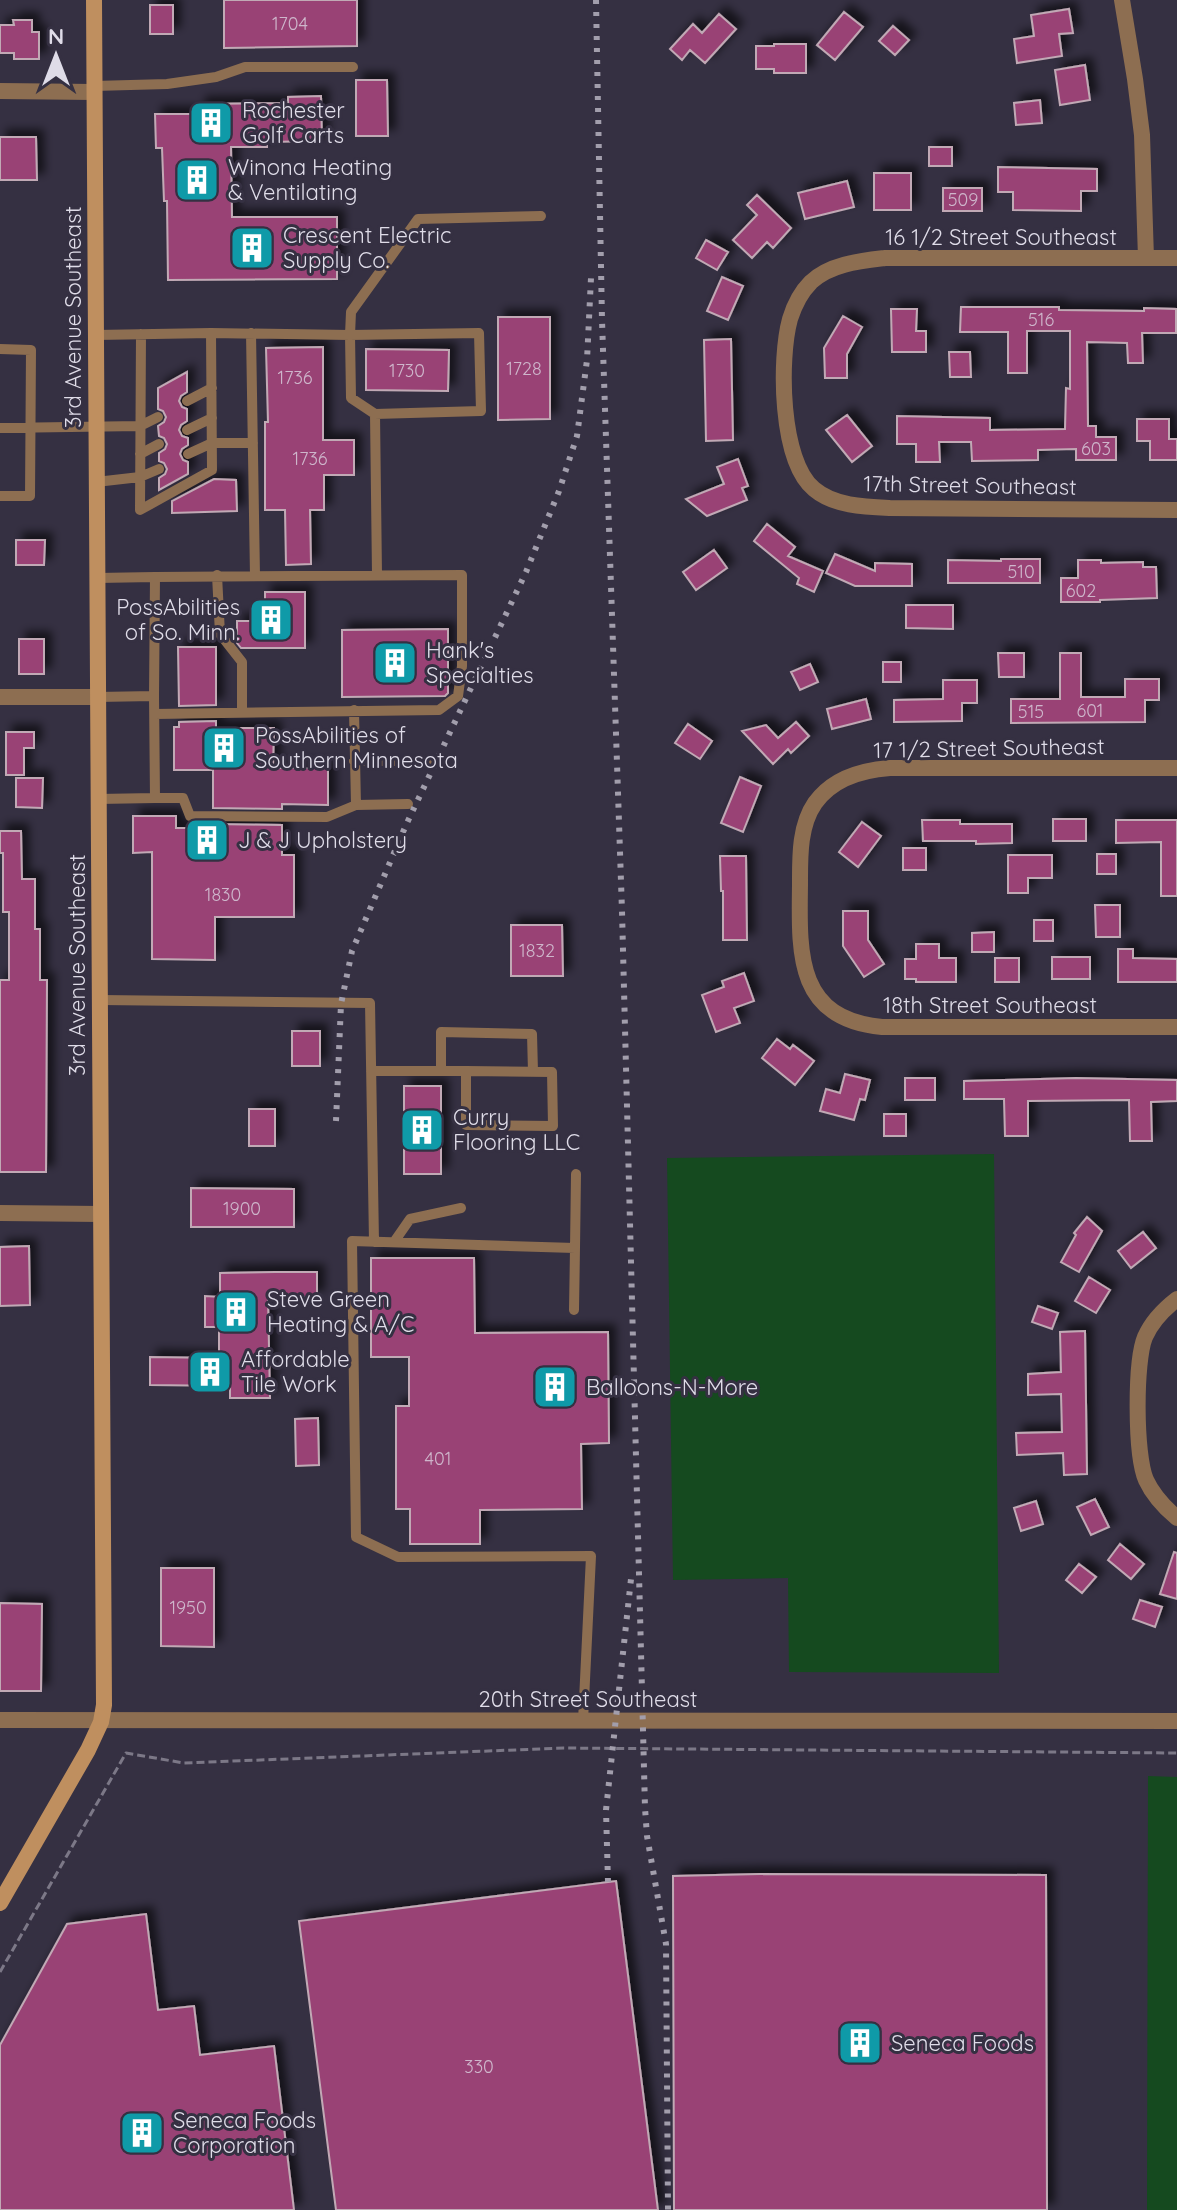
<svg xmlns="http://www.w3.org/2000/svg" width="1177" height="2210" viewBox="0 0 1177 2210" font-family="Quicksand,sans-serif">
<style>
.green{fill:#154a1f}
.building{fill:#994374;stroke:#c1a9b5;stroke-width:2;filter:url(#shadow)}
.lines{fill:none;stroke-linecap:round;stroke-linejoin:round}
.path{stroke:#7c7887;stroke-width:3;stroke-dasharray:8 4;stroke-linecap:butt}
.service{stroke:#8d6e51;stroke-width:10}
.minor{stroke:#8d6e51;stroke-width:16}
.tertiary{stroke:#8d6e51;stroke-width:16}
.secondary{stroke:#bf8f5f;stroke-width:16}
.rail{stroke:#a29eac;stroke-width:6;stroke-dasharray:4 8;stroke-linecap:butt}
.labels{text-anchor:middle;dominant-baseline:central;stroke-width:6;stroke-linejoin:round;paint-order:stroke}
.number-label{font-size:18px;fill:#ceb6cb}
.poi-label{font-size:22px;fill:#dfdce8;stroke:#353042;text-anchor:start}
.street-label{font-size:22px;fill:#dfdce8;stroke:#353042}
</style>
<defs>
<filter id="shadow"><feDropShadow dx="7" dy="-7" stdDeviation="4" flood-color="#0009"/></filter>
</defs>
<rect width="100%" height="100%" fill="#353042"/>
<path class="green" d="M994,1154l5,519 -210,-1 -1,-94 -115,2 -6,-422z
M1148,1776l29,1v433h-30z"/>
<path class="building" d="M224,0h133v46l-133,2z
M150,5h23v29h-23z
M1069,9l4,24 -14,1 3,22 -45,7 -3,-24 20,-3 -3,-21z
M844,12l19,15 -28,33 -18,-15z
M719,14l17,15 -31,34 -15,-13 -8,10 -12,-11 23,-25 9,9z
M13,20h19v12h7v27h-25v-6h-14v-28h14z
M893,26l16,14 -14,15 -16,-14z
M774,44h32v29h-32v-4h-18v-23h18z
M1085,65l5,35 -30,5 -5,-35z
M356,80h31l1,56h-32z
M321,96l1,45 -55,1v5h-36l1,70h105v62l-169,1 -1,-79h-3l-2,-53h-6l-1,-34h44v-10l89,-1v-6z
M1040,100l2,23 -26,2 -2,-22z
M0,137h36l1,43h-37z
M929,147h23v19h-23z
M998,167l99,2v22h-16v20l-68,-1v-18h-15z
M874,173h37v37h-37z
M847,181l7,26 -49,12 -7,-26z
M943,188h39v23h-39z
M757,195l34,33 -18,20 -6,-6 -15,16 -19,-18 24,-25 -10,-10z
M706,240l22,12 -11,18 -21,-12z
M722,277l21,9 -15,34 -21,-9z
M961,307h98v3l85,1v-3l32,1v24h-34l1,30h-15l-1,-20 -40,-1 1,84h8v11h20v23h-40v-11l-38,1v10l-66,1 -1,-19h-32l1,20h-24v-18h-19v-28l93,2v12l75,-1 1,-41 4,1v-58h-43v42h-19v-41h-48z
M891,309h26l-1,22h10v21h-34z
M843,316l19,11 -15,27v24h-22l-1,-30z
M498,317h52v102l-52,1z
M731,339l2,101 -27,1 -2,-101z
M323,347v93h31v35h-30v35h-14l1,54 -25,1 -1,-55h-20v-88h3l-2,-74z
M366,349l83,1 -1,41 -82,-1z
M949,352h21l1,25h-21z
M187,372v20l-6,4 -2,5 3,6 5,2v12l-6,4 -2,5 3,6 6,2v7l-6,4 -2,5 3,6 5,2v12l-29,16v-12l6,-4 2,-5 -3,-6 -5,-2v-8l6,-4 2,-5 -3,-6 -5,-2 -1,-10 6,-4 2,-5 -3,-6 -5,-2v-21z
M847,415l25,31 -20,16 -26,-32z
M1137,419h32v20h8v21h-27v-19h-13z
M738,459l10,27 -6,2 5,12 -40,16 -21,-17 38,-15 -7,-17z
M214,479l22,1 1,31 -65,2v-12z
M767,524l28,23 -7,9 35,15 -9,21 -17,-8 2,-6 -45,-37z
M16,540h29l-1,25h-28z
M714,550l13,18 -31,22 -13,-18z
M835,554l40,17v-8l37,1v22h-57l-29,-13z
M1001,559h39v24h-92v-23l53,1z
M1078,560h23v3l42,-1v5h13l1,31 -57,2v2h-39v-24h17z
M265,592h40v56h-64l-4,-5v-22h28z
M906,605h47v24l-47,-1z
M448,629v64l-3,3 -103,1v-67z
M19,639h25v35h-25z
M178,647h38v58l-37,1z
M998,653h26v24h-25z
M1060,653h21v44h44v-18h34v21h-14v22l-134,1v-24h49z
M883,662h18v20h-18z
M810,664l8,18 -18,8 -9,-18z
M943,680h34v23h-15v18l-68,1v-22l49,-1z
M866,699l5,20 -39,10 -5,-20z
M216,721v7h58l-1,40h55v37l-46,-1v5l-69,-1v-38h-39v-43h5v-5z
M796,722l13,14 -18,17 -3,-4 -15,15 -31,-33 24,-6 12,13z
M688,724l24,17 -12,18 -25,-16z
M6,732h28v16h-10v27h-18z
M740,777l21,9 -18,46 -22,-9z
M16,778h27l-1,30 -26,-1z
M133,816h43v12h37v-4l69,1v30h12v62h-79v43l-63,-1v-107l-19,1z
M1053,819h33v22h-33z
M922,820h38v4h52v19l-36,1v-3h-53z
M1116,820h61v76h-16v-54l-45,1z
M862,822l19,14 -23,31 -19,-15z
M0,831h21l1,48h13v50h5v51h7l-1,192h-46v-192h9v-68h-6v-59h-3z
M903,848h23v22h-23z
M1097,854h19v20h-19z
M1008,855h44v23h-24v15h-20z
M720,856h26l1,84h-24v-49h-2z
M1095,905h25v32h-24z
M843,911h25v29l16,24 -20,13 -21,-31z
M1034,920h19v21h-19z
M511,925h51l1,51h-52z
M994,932v20h-22v-19z
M916,944h23v14h17v24h-40v-3h-11v-20h11z
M1118,949h15v9l44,1v23h-59z
M1052,957h38v22h-38z
M995,958h24v24h-24z
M744,973l10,28 -20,7 6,15 -24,9 -14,-37 22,-8 -2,-6z
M292,1031h28v35h-28z
M777,1039l13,10 3,-4 21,16 -19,24 -33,-27z
M845,1074l25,6 -5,20 -5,-1 -6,21 -34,-9 6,-22 14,4z
M905,1078h30v22h-30z
M1076,1078l101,2v21l-26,1 1,39h-22l-1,-41 -101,1v35h-23l-1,-37h-40v-18z
M404,1086h37v88h-37z
M249,1109h26v37h-26z
M884,1114h22v22h-22z
M191,1188l103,1v38h-103z
M1087,1217l15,14 -23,41 -18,-10 15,-27 -2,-2z
M1143,1232l13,16 -25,20 -13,-17z
M29,1246l1,59 -30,1v-59z
M371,1258h103l1,75 133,-1 1,111 -28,1 1,65 -102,1v34h-70v-35h-14v-103h13v-49h-38z
M275,1272h42v25h-49l2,101h-40v-12l-80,-1v-28l69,1v-31h-14v-31l15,1v-24z
M1089,1277l21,13 -14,23 -21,-12z
M1038,1306l20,7 -6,16 -20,-7z
M1085,1331l2,143 -23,1 -1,-22 -46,2 -1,-22 46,-1 -1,-38 -33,1v-21l33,-2 -1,-40z
M318,1418l1,47 -23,1 -1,-47z
M1095,1499l14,28 -18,8 -14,-28z
M1036,1501l7,23 -22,7 -7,-23z
M1120,1544l24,20 -13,15 -23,-19z
M1174,1552l3,1v46l-17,-5z
M1079,1564l17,13 -14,16 -16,-13z
M161,1568h53v79l-53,-1z
M1140,1600l22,7 -7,20 -22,-8z
M0,1603l42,1 -1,87h-41z
M760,1874l286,1 1,335h-373l-1,-334z
M616,1881l42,329h-322l-37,-289z
M146,1914l12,96 36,-4 6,49 74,-9 20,164h-294v-165l67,-121z"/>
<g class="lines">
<path class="path" d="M0,1972l126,-219 58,10 380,-15 613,5"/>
<path class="service" d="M94,86l73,-2 49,-7 29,-10h108
M251,333l4,243
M141,334l-1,176 72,-40 -1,-137
M96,335l115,-2 139,2 1,63 24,16 106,-3 -2,-78 -129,2 1,-23 67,-93 123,-3
M0,349l31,1 -1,146h-30
M187,401l25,-13
M375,414l2,161
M0,428l140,-2 18,-9
M187,430l25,-12
M140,454l19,-10
M188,454l24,-11h41
M96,482l44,-5 19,-8
M217,575l3,59 22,28v50
M97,578l58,-1
M154,696l1,-119 307,-2v91l-4,30 -19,14 -284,4
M97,697l57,-1 1,102h28l7,18 137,1 29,-12 52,-1
M354,710l2,95
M354,761h73
M98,799l57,-1
M100,1000l270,3 4,239
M371,1071h95
M441,1071v-39l91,2 1,38
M466,1071l86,1 1,54 -87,-1z
M576,1174l-1,74 -223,-7 4,296 42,20 193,-1 -8,165
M394,1242l16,-23 51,-11
M574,1310l1,-62"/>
<path class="minor" d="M1122,0l13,79 7,56 4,123
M0,91l94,1
M1177,258h-292c-25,3 -55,6 -74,24 -10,10 -17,24 -21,37 -11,40 -10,142 24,170 20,17 50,18 76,19l287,2
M0,697h97
M1177,768h-287c-28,2 -57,10 -75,35 -16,23 -15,55 -15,82 -1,69 -4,134 82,142h295
M0,1213l101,1
M1177,1299c-13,10 -25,22 -32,38 -10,24 -10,118 1,143 7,15 18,27 31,38"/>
<path class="tertiary" d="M0,1720l1177,1"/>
<path class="secondary" d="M0,1903l88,-153 13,-28 3,-17 -10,-1705"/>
<path class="rail" d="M596,0l6,320 20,591 23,897 2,28 19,108 2,266
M336,1121l5,-117 11,-53 54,-126 120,-253 33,-81 18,-55 10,-76 4,-82
M608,1882l-2,-72 25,-231"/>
</g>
<defs>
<g id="building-square" transform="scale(2.3)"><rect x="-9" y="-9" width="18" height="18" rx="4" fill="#0f9aa8" stroke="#353042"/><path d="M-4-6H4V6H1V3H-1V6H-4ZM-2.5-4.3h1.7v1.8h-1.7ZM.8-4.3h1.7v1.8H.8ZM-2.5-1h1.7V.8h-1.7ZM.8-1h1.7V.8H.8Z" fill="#fff"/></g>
</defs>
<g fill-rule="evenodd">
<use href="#building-square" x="211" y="123"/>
<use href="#building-square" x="197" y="180"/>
<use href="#building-square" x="252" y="248"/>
<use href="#building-square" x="271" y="620"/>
<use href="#building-square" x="395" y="663"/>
<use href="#building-square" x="224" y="748"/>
<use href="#building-square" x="207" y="840"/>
<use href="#building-square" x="422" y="1130"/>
<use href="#building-square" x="236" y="1312"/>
<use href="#building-square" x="210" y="1372"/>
<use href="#building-square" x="555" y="1387"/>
<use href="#building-square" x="860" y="2043"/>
<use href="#building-square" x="142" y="2133"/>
</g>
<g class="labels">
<g class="number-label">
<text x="290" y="23">1704</text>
<text x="963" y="199">509</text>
<text x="1041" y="319">516</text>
<text x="524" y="368">1728</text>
<text x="407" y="370">1730</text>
<text x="295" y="377">1736</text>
<text x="1096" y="448">603</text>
<text x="310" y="458">1736</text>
<text x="1021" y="571">510</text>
<text x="1081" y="590">602</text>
<text x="1090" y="710">601</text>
<text x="1031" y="711">515</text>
<text x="223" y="894">1830</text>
<text x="537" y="950">1832</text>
<text x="242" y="1208">1900</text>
<text x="438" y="1458">401</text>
<text x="188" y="1607">1950</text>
<text x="479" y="2066">330</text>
</g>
<g class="poi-label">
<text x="242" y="110">Rochester<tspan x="242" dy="25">Golf Carts</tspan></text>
<text x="228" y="167">Winona Heating<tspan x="228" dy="25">&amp; Ventilating</tspan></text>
<text x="283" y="235">Crescent Electric<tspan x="283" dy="25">Supply Co.</tspan></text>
<text x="240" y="607" text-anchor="end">PossAbilities<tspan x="240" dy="25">of So. Minn.</tspan></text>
<text x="426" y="650">Hank's<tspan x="426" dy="25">Specialties</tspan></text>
<text x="255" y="735">PossAbilities of<tspan x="255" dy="25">Southern Minnesota</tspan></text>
<text x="238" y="840">J &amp; J Upholstery</text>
<text x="453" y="1117">Curry<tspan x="453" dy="25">Flooring LLC</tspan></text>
<text x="267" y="1299">Steve Green<tspan x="267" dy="25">Heating &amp; A/C</tspan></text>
<text x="241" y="1359">Affordable<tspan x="241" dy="25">Tile Work</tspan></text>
<text x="586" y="1387">Balloons-N-More</text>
<text x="891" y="2043">Seneca Foods</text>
<text x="173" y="2120">Seneca Foods<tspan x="173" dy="25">Corporation</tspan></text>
</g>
<g class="street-label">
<text x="1001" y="237">16 1/2 Street Southeast</text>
<text transform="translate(73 317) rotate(-90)">3rd Avenue Southeast</text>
<text transform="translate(970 485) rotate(1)">17th Street Southeast</text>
<text transform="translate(989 748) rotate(-1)">17 1/2 Street Southeast</text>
<text transform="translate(77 965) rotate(-90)">3rd Avenue Southeast</text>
<text x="990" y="1005">18th Street Southeast</text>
<text x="588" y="1699">20th Street Southeast</text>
</g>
</g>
<g transform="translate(56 56)" stroke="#353042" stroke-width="6" paint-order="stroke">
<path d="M0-6L14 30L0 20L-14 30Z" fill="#dfdce8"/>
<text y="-12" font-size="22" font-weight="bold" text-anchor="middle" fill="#dfdce8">N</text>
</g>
</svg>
